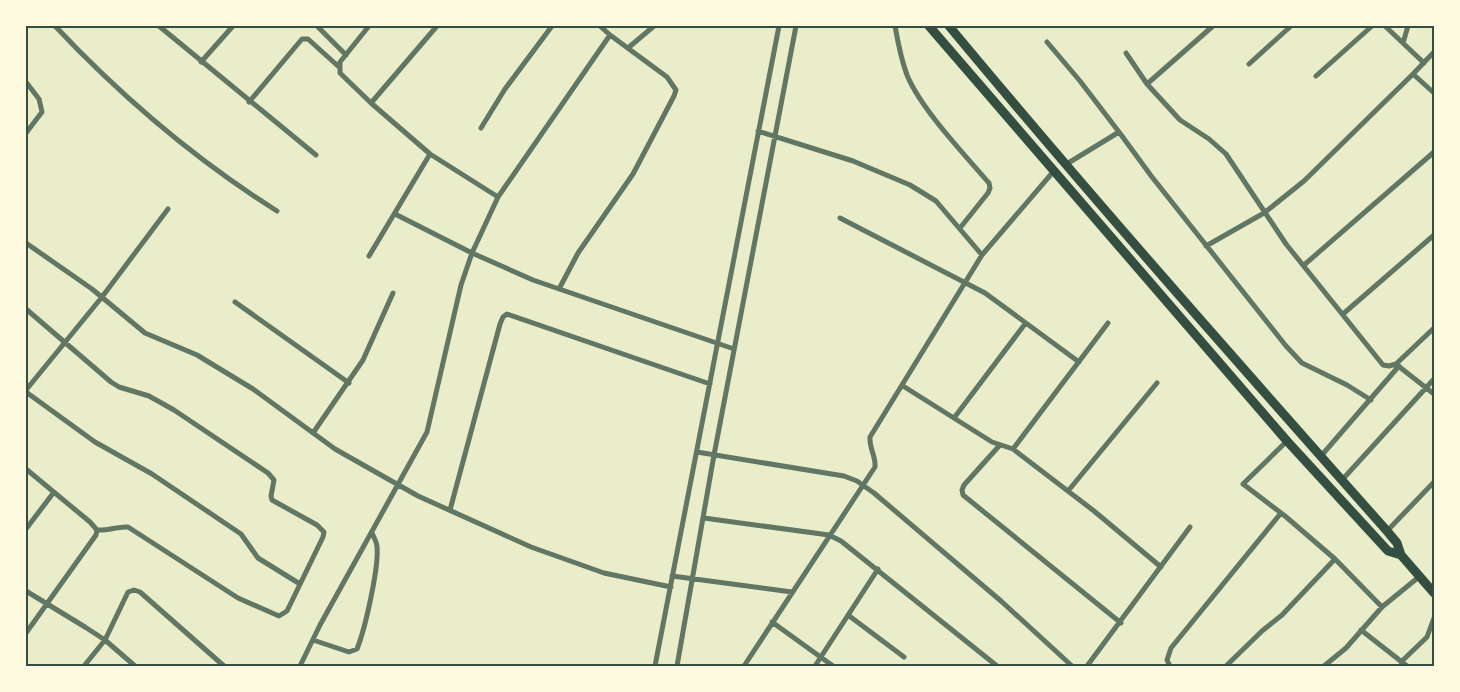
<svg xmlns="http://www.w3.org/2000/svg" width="1460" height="692" viewBox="0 0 1460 692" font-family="'IBM Plex Serif',serif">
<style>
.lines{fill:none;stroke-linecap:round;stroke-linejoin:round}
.minor{stroke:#617663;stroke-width:5}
.trunk{stroke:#344e41;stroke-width:9}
.neatline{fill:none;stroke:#344e41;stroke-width:2}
</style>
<rect width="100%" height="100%" fill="#e9edc9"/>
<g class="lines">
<path class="minor" d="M55,26c65,69 141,134 222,185
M159,26l157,129
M317,26l29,29
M369,26l-29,36v11l31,30 59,51 68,43
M895,26c3,17 6,33 12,49 14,34 57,79 82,108l1,5 -2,5 -28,35
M1385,26l39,37
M1047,42l33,39 39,51
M1403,43l5,-17
M628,48l26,-22
M1126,53l21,31 33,36 29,19 17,15 60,90 97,121 6,1 7,-2 38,-36
M201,62l32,-36
M1249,64l42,-38
M1413,74l21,-22
M1316,76l56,-50
M26,82l13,17 3,13 -16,21
M1147,84l66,-58
M249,102l53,-63h6l31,28
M371,103l66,-77
M481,128l24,-39 47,-63
M758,131l95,30 57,24 26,16 46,54
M1065,165l54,-33 33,45 134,169 16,17 45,22 24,15
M395,214l77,39 61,27 201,69
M840,218l145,75 94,69
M26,243l66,46 53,44 52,22 56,34 82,60 83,47 113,51 73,26 67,14
M1206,246l58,-33 40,-32 109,-107 21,19
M369,256l61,-102
M1304,265l130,-113
M559,289l19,-36 55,-79 41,-78 2,-6 -9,-13 -57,-42
M235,302l114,81
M26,309l85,73 8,5 30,9 25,14 94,63 6,7 -3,16 1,4 45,25 7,7 -1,5 -36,74 -8,5 -41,-18 -110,-71c-10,-1 -20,4 -31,3
M1343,314l91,-79
M1397,365l37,29
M903,386l89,56 21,7 81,62 67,56
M26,390l76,-93 66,-88
M26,392l69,50 57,32 89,60 17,24 42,26
M954,418l71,-94
M313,433l50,-73 30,-67
M1287,441l-44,43 42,32 50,43 47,48
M999,446l-35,39 -2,5 1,5 158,128
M1013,449l95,-126
M697,452l147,24 13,5 17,12 127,108 71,65
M1321,456l78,-90
M26,469l64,53 7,8 -1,5 -70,98
M1342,480l92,-101
M1068,491l89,-108
M450,510l50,-186 3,-7 4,-3 203,70
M704,518l125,17 12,6 156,125
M26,529l28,-37
M1387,531l47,-49
M672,576l120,16
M26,591l59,36 20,13 30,26
M848,615l56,42
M772,622l61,44
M1361,630l46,36
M313,640l36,12 8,-3c8,-20 22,-81 20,-102 0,-5 -3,-9 -5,-14
M1401,662l26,-25 7,-19
M84,666l21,-26 23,-48 6,-2 6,2 84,74
M300,666l20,-41 107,-193 34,-147 11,-32 26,-56 112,-162 -10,-9
M655,666l124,-640
M677,666l37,-211 82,-429
M744,666l131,-199c1,-11 -6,-19 -5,-30l112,-182 71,-83
M815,666l63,-97
M1087,666l103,-139
M1170,666l-3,-6 4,-12 110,-135
M1226,666l36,-35 20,-16 53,-56
M1324,666l22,-18 36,-41 38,-31"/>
<path class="trunk" d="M929,26l358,415 101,110 13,4
M949,26c142,171 290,338 438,505l10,12 4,12 33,38"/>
</g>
<rect width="1460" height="692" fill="none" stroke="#fefae0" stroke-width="54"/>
<rect x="27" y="27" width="1406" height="638" class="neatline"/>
</svg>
